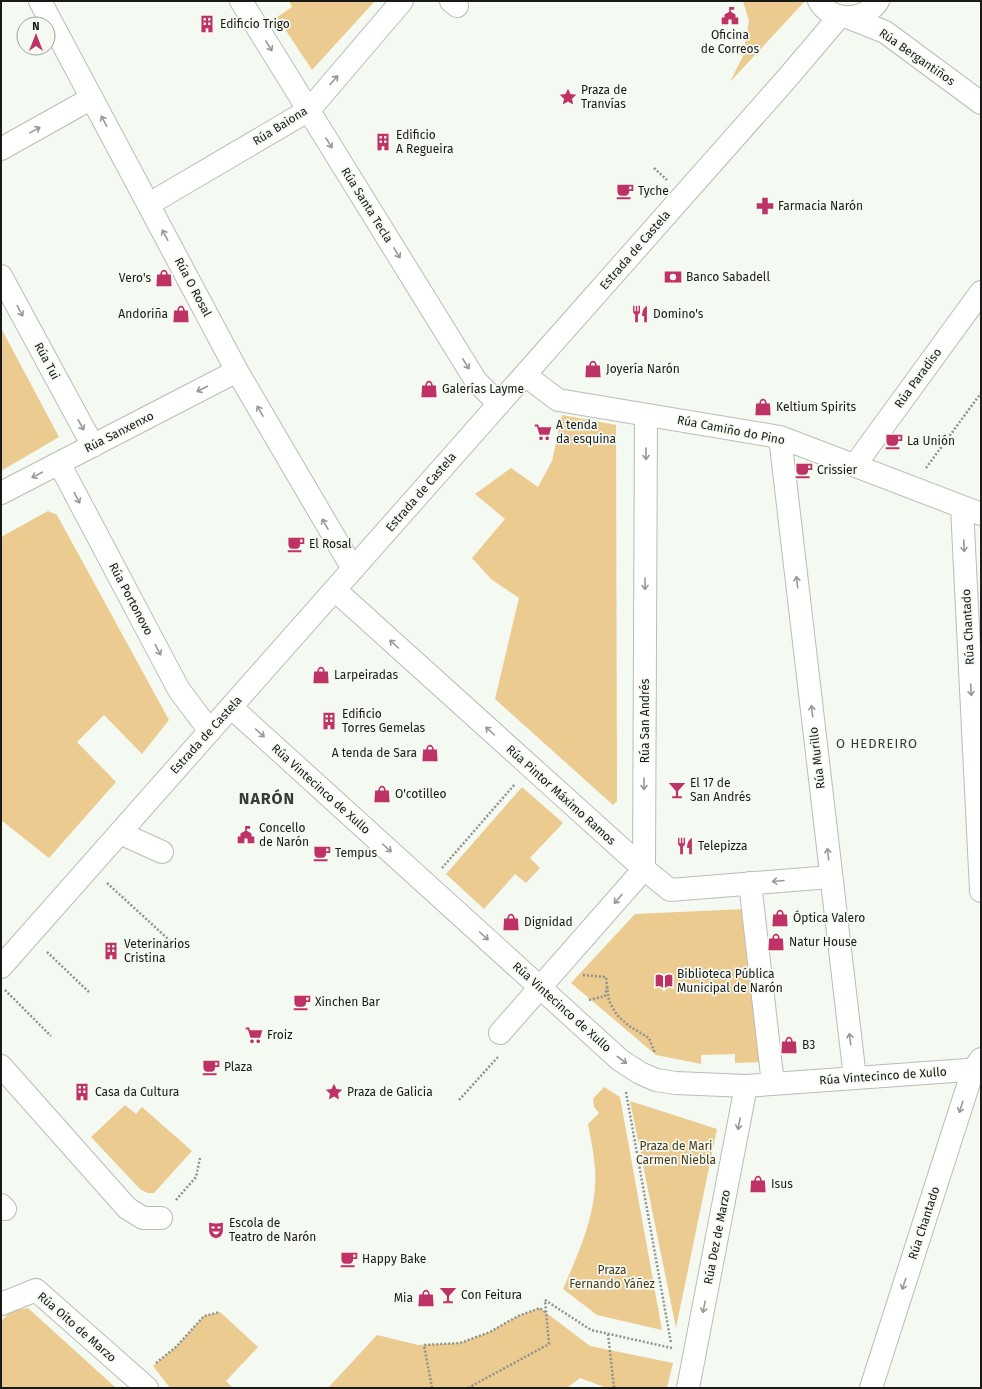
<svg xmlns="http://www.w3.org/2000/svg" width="982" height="1389" viewBox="0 0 982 1389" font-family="'Fira Sans',sans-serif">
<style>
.green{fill:#ebcb8f}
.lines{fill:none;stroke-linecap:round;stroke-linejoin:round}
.minor-casing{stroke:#b8bdb6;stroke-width:24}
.major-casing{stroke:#b8bdb6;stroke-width:24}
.path{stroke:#8f928e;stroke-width:2.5;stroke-dasharray:2 2;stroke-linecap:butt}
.minor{stroke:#fff;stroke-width:22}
.major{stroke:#fff;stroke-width:22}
.oneway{stroke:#989897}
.labels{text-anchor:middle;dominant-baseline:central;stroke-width:3.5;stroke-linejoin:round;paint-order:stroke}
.poi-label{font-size:12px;fill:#191a18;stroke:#f4f9f2;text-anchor:start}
.street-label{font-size:12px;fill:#191a18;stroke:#f4f9f2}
.park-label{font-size:12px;fill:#483919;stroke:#f4f9f2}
.neighbourhood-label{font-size:13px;letter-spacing:1px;fill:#383c37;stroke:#f4f9f2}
.district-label{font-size:16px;font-weight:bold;letter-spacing:1px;fill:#383c37;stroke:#f4f9f2}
</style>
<rect width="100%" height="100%" fill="#f4f9f2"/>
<path class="green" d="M289,1h86l-63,69 -35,-53 15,-10z
M743,1h62l-75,81 13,-26 6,-35z
M1,328l58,109 -58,34z
M562,415l54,10 1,376 -4,4 -118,-106 24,-101 -28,-19 -19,-21 33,-39 -30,-25 36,-26 27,19 14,-26z
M48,511l9,4 112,205 -27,34 -38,-39 -27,27 39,40 -67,76 -48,-38v-283z
M522,787l41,36 -33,35 10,10 -14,15 -11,-9 -31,35 -38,-35z
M745,909l18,153 -28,1v-9l-34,1v9l-45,-9 -85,-72 64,-69z
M604,1087l16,10 42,233 -65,-15 -34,-26c16,-37 35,-78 32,-120 -1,-15 -4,-30 -7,-45l11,-11 -5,-6 -1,-8z
M630,1101l87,28 -41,199z
M125,1105l11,9 6,-7 50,44 -38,42h-6l-7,-3 -50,-53z
M28,1308l88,80h-115v-67l10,-10z
M540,1308l50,38 83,17 -6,25h-60l-27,-10 -13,10h-239l49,-53 41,10 42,-2 30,-11 28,-16z
M220,1312l38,35 -32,34 7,7h-63l-17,-22 23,-19 28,-31z"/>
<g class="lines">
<g class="minor-casing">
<path id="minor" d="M40,1l197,370 116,198
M241,1l235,380 23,23
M451,1l6,5
M850,18l35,14 96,71
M1,149l91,-51
M149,204l160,-94 93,-109
M1,276l92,170
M525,375l33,25 222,37 201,77
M780,437l75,641
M59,463l120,227 31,41
M855,465l126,-173
M1,493l236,-122
M962,507l19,384
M335,590l309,279 26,21 160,-13
M231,707l389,353 20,13 16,7 20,3 70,3 235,-17
M120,833l42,19
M750,883l23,201
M500,1033l144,-164 2,-454
M1,1066l126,142 16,10h18
M1,1205l4,4
M1,1304l35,-14 111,98
M688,1388l58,-302
M871,1388l102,-318 8,-11"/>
</g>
<g class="major-casing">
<path id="major" d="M819,1c13,22 45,21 59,0
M1,967l788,-891 50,-59"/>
</g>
<path class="path" d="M654,168l13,12
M926,468l55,-75
M442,868l73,-84
M107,883l72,66
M47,952l43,41
M583,975l23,2 3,24 8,14 12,11 20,12 6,15
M5,990l46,46
M589,1000l16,-4 2,-9
M626,1092l45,251
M459,1100l39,-43
M176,1200l20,-23 4,-19
M545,1300l46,30 81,18
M608,1334l6,54
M156,1363l20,-16 28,-31 16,-4
M432,1388l-8,-43 36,-2 30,-11 28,-16 22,-8 5,4
M468,1388l81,-44 -4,-44"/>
<use href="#minor" class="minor"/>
<use href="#major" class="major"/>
</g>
<defs><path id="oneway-shaft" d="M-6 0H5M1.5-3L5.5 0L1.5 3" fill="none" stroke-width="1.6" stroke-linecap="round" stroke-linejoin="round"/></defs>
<g class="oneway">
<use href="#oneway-shaft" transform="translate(269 46) rotate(58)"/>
<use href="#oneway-shaft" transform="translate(334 80) rotate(-49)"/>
<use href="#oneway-shaft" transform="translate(104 121) rotate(-118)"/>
<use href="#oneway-shaft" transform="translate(35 130) rotate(-29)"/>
<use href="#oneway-shaft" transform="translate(329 143) rotate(58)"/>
<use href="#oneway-shaft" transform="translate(165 235) rotate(-118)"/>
<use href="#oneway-shaft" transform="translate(397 253) rotate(58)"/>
<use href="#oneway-shaft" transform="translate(20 311) rotate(62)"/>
<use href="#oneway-shaft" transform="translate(466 364) rotate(58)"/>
<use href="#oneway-shaft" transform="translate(202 389) rotate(153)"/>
<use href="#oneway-shaft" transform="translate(260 411) rotate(-120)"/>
<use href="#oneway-shaft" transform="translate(81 425) rotate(61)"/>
<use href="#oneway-shaft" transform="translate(646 454) rotate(90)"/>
<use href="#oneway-shaft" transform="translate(37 475) rotate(152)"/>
<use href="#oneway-shaft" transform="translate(77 498) rotate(62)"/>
<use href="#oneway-shaft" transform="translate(325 524) rotate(-120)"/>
<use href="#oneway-shaft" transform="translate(964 546) rotate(87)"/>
<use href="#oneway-shaft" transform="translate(797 582) rotate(-97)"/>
<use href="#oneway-shaft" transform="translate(645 584) rotate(90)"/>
<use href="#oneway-shaft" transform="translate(394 644) rotate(-138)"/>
<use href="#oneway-shaft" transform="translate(158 650) rotate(62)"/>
<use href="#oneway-shaft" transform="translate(971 690) rotate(87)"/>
<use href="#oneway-shaft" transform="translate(812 711) rotate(-97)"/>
<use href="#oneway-shaft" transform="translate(490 731) rotate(-138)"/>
<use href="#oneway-shaft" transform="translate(260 733) rotate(42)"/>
<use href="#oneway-shaft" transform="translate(644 784) rotate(90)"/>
<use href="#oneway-shaft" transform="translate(387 848) rotate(42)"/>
<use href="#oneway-shaft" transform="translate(828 854) rotate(-97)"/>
<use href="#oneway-shaft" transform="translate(778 881) rotate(175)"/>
<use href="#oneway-shaft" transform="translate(618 899) rotate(131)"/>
<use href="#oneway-shaft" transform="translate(484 936) rotate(42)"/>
<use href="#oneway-shaft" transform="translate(850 1039) rotate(-97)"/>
<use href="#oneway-shaft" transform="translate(622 1060) rotate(37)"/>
<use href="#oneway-shaft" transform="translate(961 1107) rotate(108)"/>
<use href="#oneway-shaft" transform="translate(739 1124) rotate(101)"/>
<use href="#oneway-shaft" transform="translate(904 1284) rotate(108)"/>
<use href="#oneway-shaft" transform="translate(704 1307) rotate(101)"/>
</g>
<defs>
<g id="civic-bare" transform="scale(1.38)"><path d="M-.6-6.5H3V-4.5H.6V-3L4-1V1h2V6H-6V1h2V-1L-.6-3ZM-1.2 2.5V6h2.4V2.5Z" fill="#be3266" stroke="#f4f9f2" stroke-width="2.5" paint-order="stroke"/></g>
<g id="building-bare" transform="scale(1.38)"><path d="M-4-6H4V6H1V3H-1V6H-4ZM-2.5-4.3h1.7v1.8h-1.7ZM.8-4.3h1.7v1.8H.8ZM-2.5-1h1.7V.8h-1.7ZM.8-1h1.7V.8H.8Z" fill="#be3266" stroke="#f4f9f2" stroke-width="2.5" paint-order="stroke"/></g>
<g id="sight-bare" transform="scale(1.38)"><path d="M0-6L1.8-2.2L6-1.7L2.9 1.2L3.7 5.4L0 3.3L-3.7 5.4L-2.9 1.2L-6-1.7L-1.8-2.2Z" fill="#be3266" stroke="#f4f9f2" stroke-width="2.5" paint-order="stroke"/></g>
<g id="cafe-bare" transform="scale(1.38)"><path d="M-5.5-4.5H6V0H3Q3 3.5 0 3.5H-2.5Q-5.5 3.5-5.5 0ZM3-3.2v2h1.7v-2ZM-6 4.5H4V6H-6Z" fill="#be3266" stroke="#f4f9f2" stroke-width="2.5" paint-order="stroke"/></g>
<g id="pharmacy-bare" transform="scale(1.38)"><path d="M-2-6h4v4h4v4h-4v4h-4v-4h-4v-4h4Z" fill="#be3266" stroke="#f4f9f2" stroke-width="2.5" paint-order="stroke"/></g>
<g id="bank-bare" transform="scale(1.38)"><path d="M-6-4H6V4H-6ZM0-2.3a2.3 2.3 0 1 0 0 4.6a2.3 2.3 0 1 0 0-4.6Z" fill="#be3266" stroke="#f4f9f2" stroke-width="2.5" paint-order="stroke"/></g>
<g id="shop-bare" transform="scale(1.38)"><path d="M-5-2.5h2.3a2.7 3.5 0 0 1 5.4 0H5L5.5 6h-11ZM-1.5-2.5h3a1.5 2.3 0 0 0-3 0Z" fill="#be3266" stroke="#f4f9f2" stroke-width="2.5" paint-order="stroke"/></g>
<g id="restaurant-bare" transform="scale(1.38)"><path d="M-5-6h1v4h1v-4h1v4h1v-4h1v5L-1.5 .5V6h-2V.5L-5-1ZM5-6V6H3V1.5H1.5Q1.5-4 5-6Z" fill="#be3266" stroke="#f4f9f2" stroke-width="2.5" paint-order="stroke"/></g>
<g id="supermarket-bare" transform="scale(1.38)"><path d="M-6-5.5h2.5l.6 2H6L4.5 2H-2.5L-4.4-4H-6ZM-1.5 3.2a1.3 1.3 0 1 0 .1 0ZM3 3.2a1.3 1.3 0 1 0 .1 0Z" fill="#be3266" stroke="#f4f9f2" stroke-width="2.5" paint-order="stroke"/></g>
<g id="bar-bare" transform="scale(1.38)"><path d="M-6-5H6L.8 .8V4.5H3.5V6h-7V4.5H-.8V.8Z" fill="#be3266" stroke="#f4f9f2" stroke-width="2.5" paint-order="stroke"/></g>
<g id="library-bare" transform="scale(1.38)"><path d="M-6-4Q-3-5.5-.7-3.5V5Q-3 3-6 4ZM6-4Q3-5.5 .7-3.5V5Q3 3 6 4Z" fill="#be3266" stroke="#f4f9f2" stroke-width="2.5" paint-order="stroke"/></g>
<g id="theatre-bare" transform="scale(1.38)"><path d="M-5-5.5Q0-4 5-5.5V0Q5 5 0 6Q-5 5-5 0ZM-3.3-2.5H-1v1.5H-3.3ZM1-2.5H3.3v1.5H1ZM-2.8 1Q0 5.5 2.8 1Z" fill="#be3266" stroke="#f4f9f2" stroke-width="2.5" paint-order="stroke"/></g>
</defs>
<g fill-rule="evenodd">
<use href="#civic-bare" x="730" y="16"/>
<use href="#building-bare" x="207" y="24"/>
<use href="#sight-bare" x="568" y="97"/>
<use href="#building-bare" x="383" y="142"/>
<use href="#cafe-bare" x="625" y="191"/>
<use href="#pharmacy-bare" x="765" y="206"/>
<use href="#bank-bare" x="673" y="277"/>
<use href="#shop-bare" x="164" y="278"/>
<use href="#shop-bare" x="181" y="314"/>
<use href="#restaurant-bare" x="640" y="314"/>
<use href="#shop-bare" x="593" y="369"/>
<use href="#shop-bare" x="429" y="389"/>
<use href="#shop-bare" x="763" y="407"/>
<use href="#supermarket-bare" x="543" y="432"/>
<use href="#cafe-bare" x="894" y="441"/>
<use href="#cafe-bare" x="804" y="470"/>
<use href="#cafe-bare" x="296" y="544"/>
<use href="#shop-bare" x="321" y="675"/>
<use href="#building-bare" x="329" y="721"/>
<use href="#shop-bare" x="430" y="753"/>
<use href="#bar-bare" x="677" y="790"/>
<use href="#shop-bare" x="382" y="794"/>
<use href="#civic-bare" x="246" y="835"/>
<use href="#restaurant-bare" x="685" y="846"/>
<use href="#cafe-bare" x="322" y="853"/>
<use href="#shop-bare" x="780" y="918"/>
<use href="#shop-bare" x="511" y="922"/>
<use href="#shop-bare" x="776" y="942"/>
<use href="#building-bare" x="111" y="951"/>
<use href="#library-bare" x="664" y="981"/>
<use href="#cafe-bare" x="302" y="1002"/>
<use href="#supermarket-bare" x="254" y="1035"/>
<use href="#shop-bare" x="789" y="1045"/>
<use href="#cafe-bare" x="211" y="1067"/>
<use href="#building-bare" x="82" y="1092"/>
<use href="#sight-bare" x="334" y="1092"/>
<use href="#shop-bare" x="758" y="1184"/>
<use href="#theatre-bare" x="216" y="1230"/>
<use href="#cafe-bare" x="349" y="1259"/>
<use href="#bar-bare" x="448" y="1295"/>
<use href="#shop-bare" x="426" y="1298"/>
</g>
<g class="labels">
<g class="poi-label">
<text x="220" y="24">Edificio Trigo</text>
<text x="730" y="35" text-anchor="middle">Oficina<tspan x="730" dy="14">de Correos</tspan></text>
<text x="581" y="90">Praza de<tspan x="581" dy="14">Tranvías</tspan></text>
<text x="396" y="135">Edificio<tspan x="396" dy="14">A Regueira</tspan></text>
<text x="638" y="191">Tyche</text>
<text x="778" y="206">Farmacia Narón</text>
<text x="686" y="277">Banco Sabadell</text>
<text x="151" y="278" text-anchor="end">Vero's</text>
<text x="168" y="314" text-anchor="end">Andoriña</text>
<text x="653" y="314">Domino's</text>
<text x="606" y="369">Joyería Narón</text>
<text x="442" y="389">Galerías Layme</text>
<text x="776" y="407">Keltium Spirits</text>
<text x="556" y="425">A tenda<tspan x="556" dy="14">da esquina</tspan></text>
<text x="907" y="441">La Unión</text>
<text x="817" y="470">Crissier</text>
<text x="309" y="544">El Rosal</text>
<text x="334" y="675">Larpeiradas</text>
<text x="342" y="714">Edificio<tspan x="342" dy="14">Torres Gemelas</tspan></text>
<text x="417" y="753" text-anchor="end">A tenda de Sara</text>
<text x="690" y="783">El 17 de<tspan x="690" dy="14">San Andrés</tspan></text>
<text x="395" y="794">O'cotilleo</text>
<text x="259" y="828">Concello<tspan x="259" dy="14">de Narón</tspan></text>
<text x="698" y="846">Telepizza</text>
<text x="335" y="853">Tempus</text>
<text x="793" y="918">Óptica Valero</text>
<text x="524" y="922">Dignidad</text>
<text x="789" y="942">Natur House</text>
<text x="124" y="944">Veterinarios<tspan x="124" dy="14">Cristina</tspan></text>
<text x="677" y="974">Biblioteca Pública<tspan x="677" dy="14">Municipal de Narón</tspan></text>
<text x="315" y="1002">Xinchen Bar</text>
<text x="267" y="1035">Froiz</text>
<text x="802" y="1045">B3</text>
<text x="224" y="1067">Plaza</text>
<text x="95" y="1092">Casa da Cultura</text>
<text x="347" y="1092">Praza de Galicia</text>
<text x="771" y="1184">Isus</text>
<text x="229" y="1223">Escola de<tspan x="229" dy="14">Teatro de Narón</tspan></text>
<text x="362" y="1259">Happy Bake</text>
<text x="461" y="1295">Con Feitura</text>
<text x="413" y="1298" text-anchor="end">Mia</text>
</g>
<g class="street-label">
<text transform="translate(917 57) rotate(35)">Rúa Bergantiños</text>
<text transform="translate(280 126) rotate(-32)">Rúa Baiona</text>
<text transform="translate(367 205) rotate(58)">Rúa Santa Tecla</text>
<text transform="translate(635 250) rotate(-49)">Estrada de Castela</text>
<text transform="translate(193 287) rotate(62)">Rúa O Rosal</text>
<text transform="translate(47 361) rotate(62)">Rúa Tui</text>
<text transform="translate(918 378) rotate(-54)">Rúa Paradiso</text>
<text transform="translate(731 430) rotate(11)">Rúa Camiño do Pino</text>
<text transform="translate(119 432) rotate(-27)">Rúa Sanxenxo</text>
<text transform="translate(421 492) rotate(-49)">Estrada de Castela</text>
<text transform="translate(131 599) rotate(62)">Rúa Portonovo</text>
<text transform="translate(968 627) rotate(-93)">Rúa Chantado</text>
<text transform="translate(645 721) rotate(-90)">Rúa San Andrés</text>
<text transform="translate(206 735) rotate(-48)">Estrada de Castela</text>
<text transform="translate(817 758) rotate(-97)">Rúa Murillo</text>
<text transform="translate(321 789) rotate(42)">Rúa Vintecinco de Xullo</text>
<text transform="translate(561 795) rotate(42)">Rúa Pintor Máximo Ramos</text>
<text transform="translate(562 1007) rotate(42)">Rúa Vintecinco de Xullo</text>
<text transform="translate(883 1076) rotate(-4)">Rúa Vintecinco de Xullo</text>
<text transform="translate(924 1223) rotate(-72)">Rúa Chantado</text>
<text transform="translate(717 1237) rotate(-79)">Rúa Dez de Marzo</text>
<text transform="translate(77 1327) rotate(41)">Rúa Oito de Marzo</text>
</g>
<g class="park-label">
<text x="676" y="1146">Praza de Mari<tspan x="676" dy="14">Carmen Niebla</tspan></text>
<text x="612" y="1270">Praza<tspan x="612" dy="14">Fernando Yáñez</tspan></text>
</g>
<g class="neighbourhood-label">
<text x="877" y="743">O HEDREIRO</text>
</g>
<g class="district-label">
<text x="267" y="798">NARÓN</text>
</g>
</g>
<rect width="982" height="1389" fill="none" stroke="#191a18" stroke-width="4"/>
<g transform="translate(36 36)"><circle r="19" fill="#f4f9f2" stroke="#9ca09b"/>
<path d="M0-3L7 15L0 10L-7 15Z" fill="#be3266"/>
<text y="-6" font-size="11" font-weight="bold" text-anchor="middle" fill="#191a18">N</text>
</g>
</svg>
